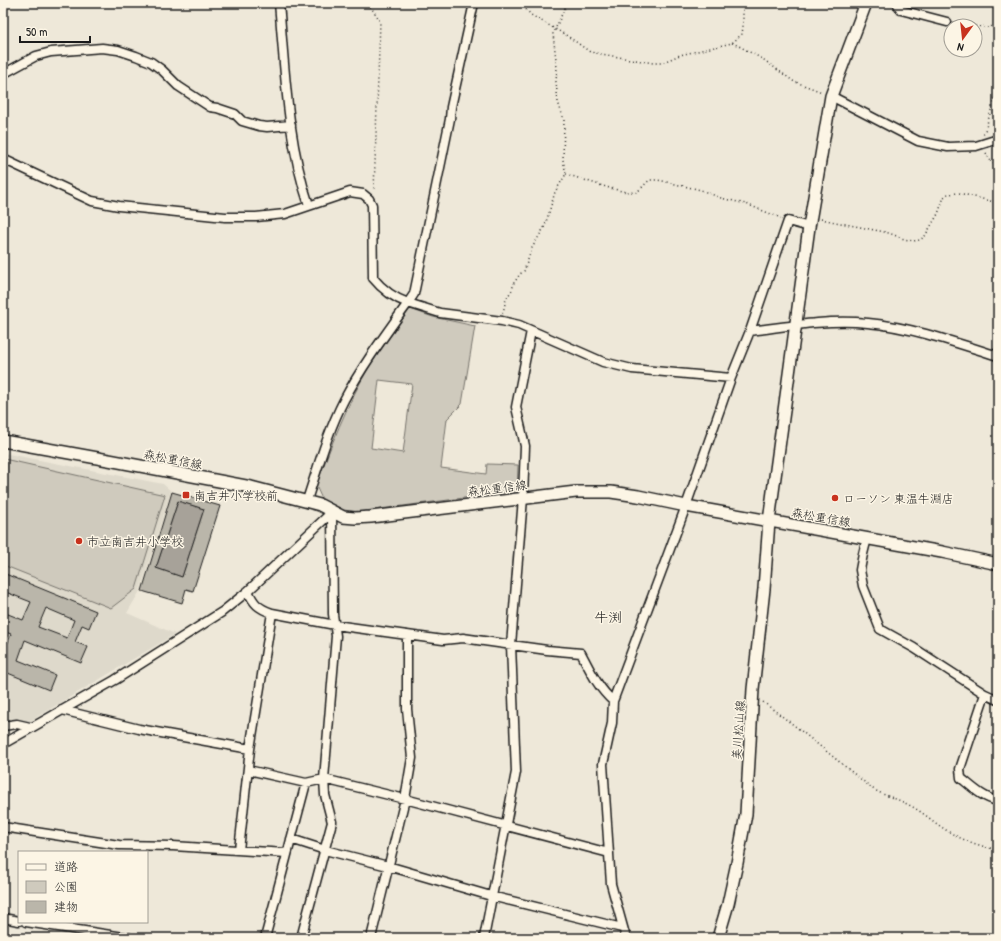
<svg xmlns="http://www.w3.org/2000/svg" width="1001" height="941" viewBox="0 0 1001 941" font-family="'Patrick Hand','Klee One',sans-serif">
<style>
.built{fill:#ded9cb}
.green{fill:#cfcabd;stroke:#76736c;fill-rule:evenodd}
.water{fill:#a7a299;stroke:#6f6c67}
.building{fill:#bab6aa;stroke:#1c1c1c;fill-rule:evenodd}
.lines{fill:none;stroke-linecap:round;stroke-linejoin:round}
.street-casing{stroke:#1c1c1c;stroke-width:11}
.secondary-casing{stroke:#1c1c1c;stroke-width:14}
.path{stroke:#1c1c1c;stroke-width:1.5;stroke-dasharray:1 3;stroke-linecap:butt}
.street{stroke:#fcf5e5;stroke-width:8}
.secondary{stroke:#fcf5e5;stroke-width:11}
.poi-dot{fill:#c8321e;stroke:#fcf5e5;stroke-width:1.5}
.labels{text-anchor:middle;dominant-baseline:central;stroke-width:3;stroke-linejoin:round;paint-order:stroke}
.street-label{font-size:12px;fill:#1c1c1c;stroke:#fcf5e5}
.poi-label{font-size:12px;fill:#1c1c1c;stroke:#fcf5e5;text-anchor:start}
.quarter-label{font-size:14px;fill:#1c1c1c;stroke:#fcf5e5}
</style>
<rect width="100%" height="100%" fill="#eee8d9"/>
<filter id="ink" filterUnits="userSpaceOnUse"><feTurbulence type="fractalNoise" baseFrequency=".025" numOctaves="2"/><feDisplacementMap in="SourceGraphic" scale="8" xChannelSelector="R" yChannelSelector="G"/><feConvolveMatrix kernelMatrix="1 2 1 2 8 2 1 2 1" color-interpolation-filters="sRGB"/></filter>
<g filter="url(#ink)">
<path class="built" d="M3,453l160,31 8,7 -31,100 -13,22 48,21 -150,90 -22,-1z"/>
<path class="green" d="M410,309l23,8 42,9 -13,78 -15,15 -6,49 45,6 1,-10 31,1 -1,26 -160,21 -13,-2 -22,-11 -6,-13c15,-40 30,-80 52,-117 13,-21 28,-40 42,-60zM379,380l33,4 -9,69 -32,-5z
M4,459l161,36 -29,94 -25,19 -108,-43v-103z"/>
<path class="water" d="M178,501l26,8 -22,68 -26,-9z"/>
<path class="building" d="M172,492l48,14 -27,85 -7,-2 -4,14 -40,-12zM178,501l26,8 -22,68 -26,-9z
M3,573l93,38 -7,17 -7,-3 -7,17 13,5 -7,16 -56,-23 -7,20 37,15 -6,15 -46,-19v-15l8,-22 -8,-3v-19l20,8 8,-18 -28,-11zM46,608l28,12 -7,18 -29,-11z"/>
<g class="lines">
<g class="street-casing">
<path id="street" d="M279,3c6,66 8,139 30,202
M474,3l-23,104 -1,12 -36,175 -6,9 32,10 62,8 17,4 84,37 29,7 99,9 19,-47c39,-5 79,-12 118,-8 43,4 89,20 130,33
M897,3l4,7 46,12
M3,74l33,-18 15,-4 51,-4 16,2 18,6 15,6 11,8 16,16 32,21 7,1 18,6 7,7 17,5 8,1 24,-2
M831,96l87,45 30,6 28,-1 22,-7
M3,159l89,42 27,5 106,11h31l29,-3 65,-22 13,2 6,5 3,6 1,73c9,11 21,20 35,25 -23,32 -46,63 -64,97 -16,31 -26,67 -37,100
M750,331l38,-110 21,6
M867,538l-4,16 -3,16 3,16 17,43 34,19 71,46 13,6
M248,591c6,13 10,17 24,22l63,12 108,15 20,-2 84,12 34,3c9,17 17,35 32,48
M985,694l-25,75 1,9c11,9 22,20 37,23
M62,710l77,19 111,20
M3,726l14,-2 13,3
M3,744l112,-64 107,-68 26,-21 84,-79
M248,770l58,13 18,-4 81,20 204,54
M3,827l116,18 54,1 114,7
M291,839l34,11 63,16 103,30 131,32
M239,850l11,-101 22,-136
M3,918l16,3
M26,922l104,16
M265,938l41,-155
M301,938l31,-116 -7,-27 -1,-16 12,-143 -3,-22 -1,-102
M371,938l34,-139 7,-41 -5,-49v-74
M484,938l32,-166 -5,-127 12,-147 2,-52 -9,-39 15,-76
M626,938l-15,-54 -8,-120 9,-41 1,-22 73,-195 45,-128"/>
</g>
<g class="secondary-casing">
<path id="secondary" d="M3,441l111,20 137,26 69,18 23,12 12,1 16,-1 205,-25h35l27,4 48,10 256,46 56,12
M718,938l10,-34 9,-41 9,-49 7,-125 11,-100 5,-68 40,-294 22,-131 35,-93"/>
</g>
<path class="path" d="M368,3c4,7 9,11 12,19l-6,169
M516,3l7,3 8,9 38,22 21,15 63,11h8l19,-8 52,-12 10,-9 1,-7v-24
M956,23l18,3
M975,26l13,1 10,-1
M732,43l5,2 27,15 29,21 29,11
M984,134l14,-47
M986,153l6,10 6,2
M566,174c13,4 59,21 70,18 5,-2 9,-9 14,-12h8l43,10 20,8 25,6 35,14
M821,219l68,14 15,6 9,2 7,-1 5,-4 13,-22 6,-17 4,-3 11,-1 39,10
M503,313l3,-14 6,-9 2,-7 6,-9 4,-3 8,-23 13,-22 10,-34 11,-18 -3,-14 1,-40 -6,-18 -2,-20 1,-14 -4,-34 14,-31
M763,702l32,24 78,63c11,7 23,9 34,15 15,7 26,18 39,26 15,10 34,16 52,20
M996,809l2,8"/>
<use href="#street" class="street"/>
<use href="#secondary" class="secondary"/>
</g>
</g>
<g class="poi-dot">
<rect x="182" y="491" width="8" height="8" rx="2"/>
<circle cx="835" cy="498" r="4"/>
<circle cx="79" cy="541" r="4"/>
</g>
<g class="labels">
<g class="street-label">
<text transform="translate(173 459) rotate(11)">森松重信線</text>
<text transform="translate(497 488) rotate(-7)">森松重信線</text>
<text transform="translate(821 517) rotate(10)">森松重信線</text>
<text transform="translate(738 730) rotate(-86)">美川松山線</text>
</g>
<g class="poi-label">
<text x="194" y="495">南吉井小学校前</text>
<text x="843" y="498">ローソン 東温牛淵店</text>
<text x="87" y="541">市立南吉井小学校</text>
</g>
<g class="quarter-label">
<text x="608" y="616">牛渕</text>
</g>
</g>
<rect width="1001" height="941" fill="none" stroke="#fcf5e5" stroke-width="16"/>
<rect x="8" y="8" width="985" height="925" fill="none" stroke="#1c1c1c" stroke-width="1.5" filter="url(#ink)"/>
<rect x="18" y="851" width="130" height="72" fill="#fcf5e5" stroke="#a29e95"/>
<rect x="26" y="864" width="20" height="6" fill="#fcf5e5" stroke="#a29e95"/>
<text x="54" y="871" font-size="12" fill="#1c1c1c">道路</text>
<rect x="26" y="881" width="20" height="12" fill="#cfcabd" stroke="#a29e95"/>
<text x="54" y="891" font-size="12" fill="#1c1c1c">公園</text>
<rect x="26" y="901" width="20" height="12" fill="#bab6aa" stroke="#a29e95"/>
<text x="54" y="911" font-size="12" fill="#1c1c1c">建物</text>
<g transform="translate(963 38) rotate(195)"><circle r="19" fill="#fcf5e5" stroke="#a29e95"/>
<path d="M0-3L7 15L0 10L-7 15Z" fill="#c8321e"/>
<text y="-6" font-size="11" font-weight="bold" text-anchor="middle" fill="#1c1c1c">N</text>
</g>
<path d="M20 36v6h70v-6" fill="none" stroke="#1c1c1c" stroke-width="2"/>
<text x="26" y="36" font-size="12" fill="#1c1c1c" stroke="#fcf5e5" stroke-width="3" paint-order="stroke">50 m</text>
</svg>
